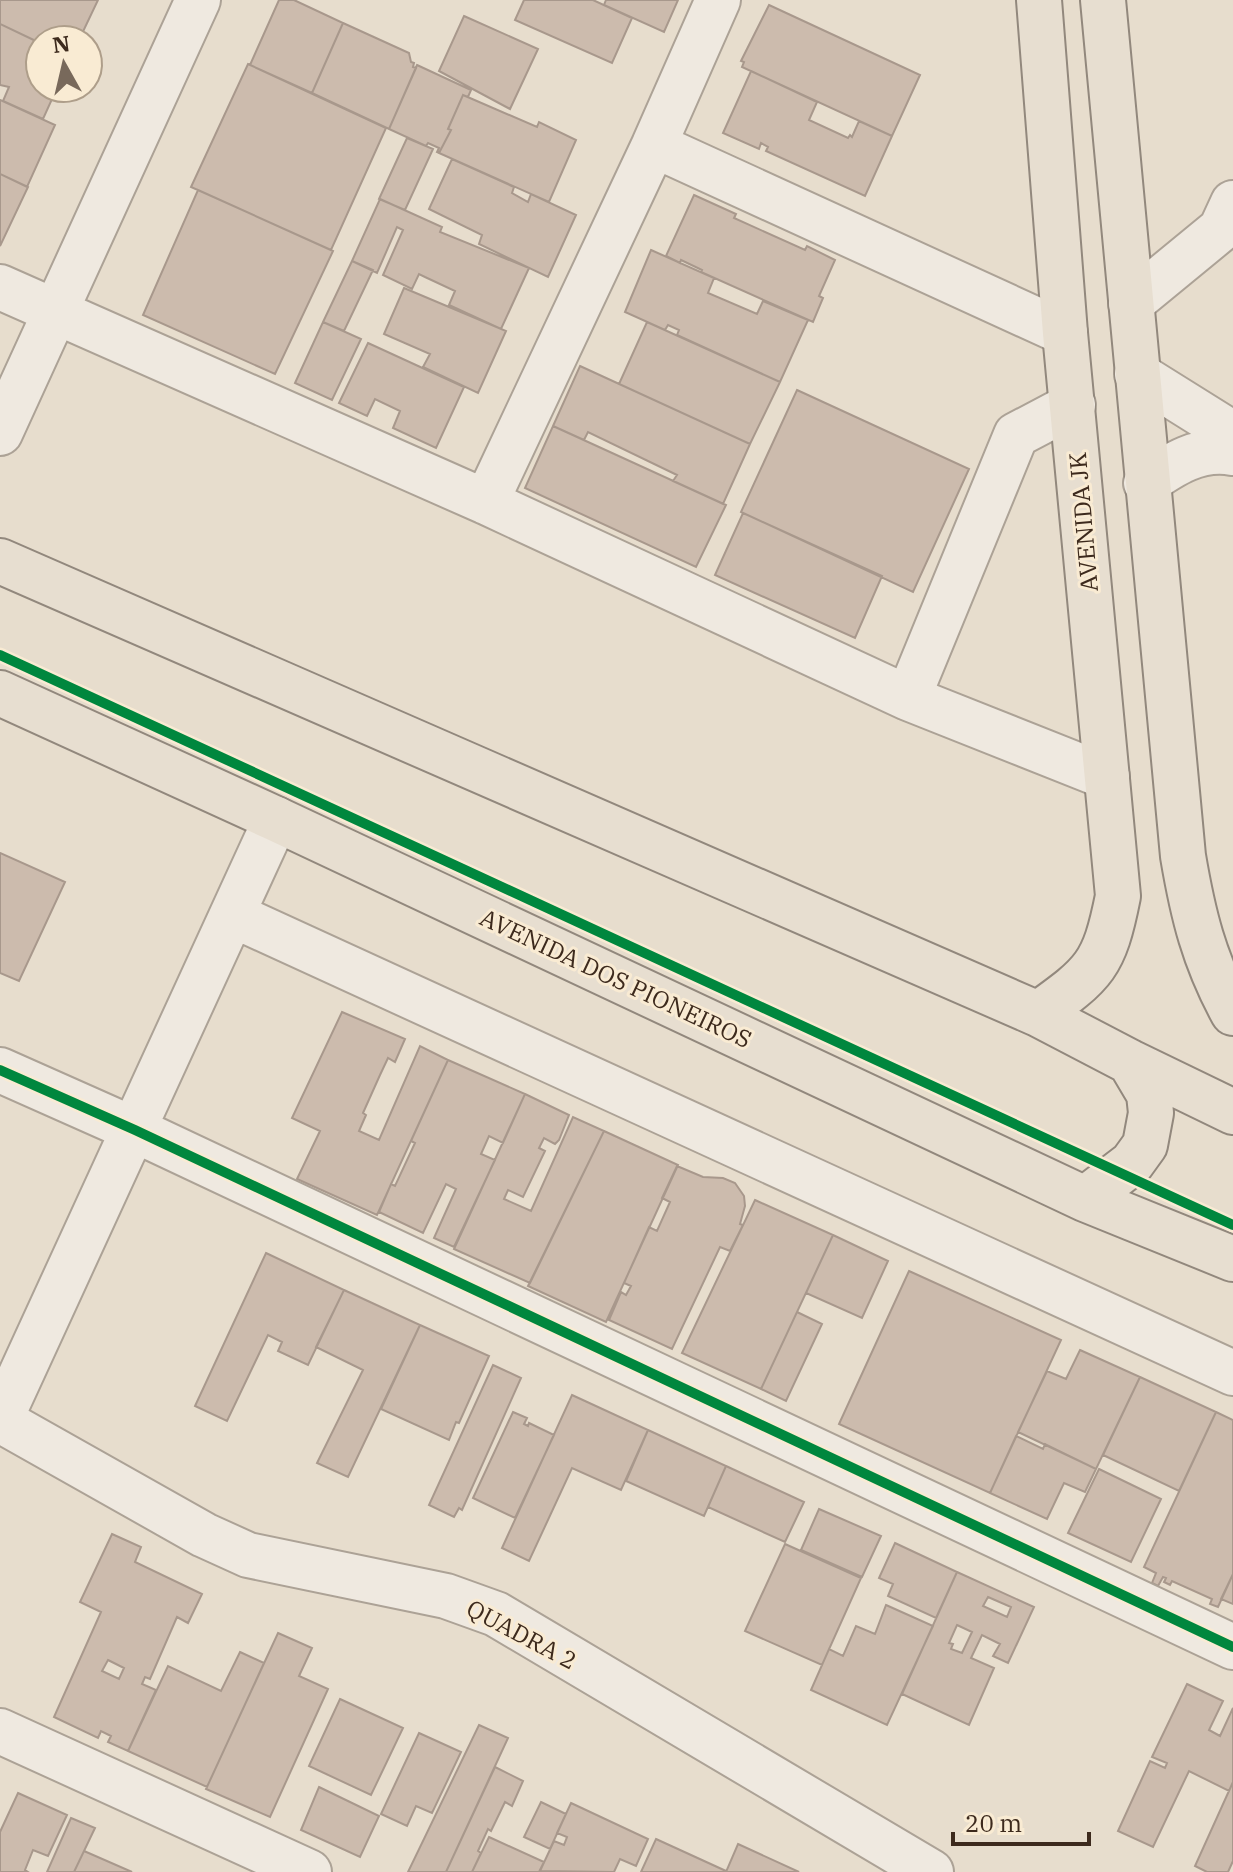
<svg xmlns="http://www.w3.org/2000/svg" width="1233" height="1872" viewBox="0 0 1233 1872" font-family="'IBM Plex Serif',serif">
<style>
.building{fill:#ccbbad;stroke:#a8988c;stroke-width:2;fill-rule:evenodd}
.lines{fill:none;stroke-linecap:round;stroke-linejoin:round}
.minor-casing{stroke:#aca296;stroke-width:48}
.major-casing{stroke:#92887d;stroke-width:48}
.minor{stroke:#efe9e0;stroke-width:44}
.major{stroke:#e7ded0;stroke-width:44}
.cycleway-casing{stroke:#f9ebd3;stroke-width:15}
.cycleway{stroke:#00873e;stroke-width:10}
.labels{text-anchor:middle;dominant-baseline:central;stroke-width:6;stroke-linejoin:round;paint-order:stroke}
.street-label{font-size:24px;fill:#3d2a1d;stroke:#f9ebd3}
</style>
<rect width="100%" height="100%" fill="#e7ddcd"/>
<path class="building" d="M0,0h98l-19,40h-39v3l-40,-19z
M279,0h15l49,23 -31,70 -62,-28z
M524,0h69l39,18 -20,45 -97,-43z
M606,0h72l-14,32 -60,-27z
M769,5l151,70 -28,61 -150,-69 2,-5 -3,-1z
M464,16l74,33 -28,60 -71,-38z
M343,23l66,30 2,9 3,1 -1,4 3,1 -27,61 -77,-36z
M0,24l40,19v45h17l-14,31 -40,-18 6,-14 -9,-2z
M248,64l138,64 -55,122 -140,-63z
M417,65l54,25 -3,7 -5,-2 -15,34 3,1 -12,23 -2,-1 2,-4 -11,-5 -2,3 -37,-17z
M751,71l66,31 -8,18 39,18 2,-3 2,2 7,-16 33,15 -27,60 -99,-45 2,-4 -7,-4 -2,6 -36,-16z
M463,95l74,32 2,-5 37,18 -27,62 -110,-49 12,-23 -3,-1z
M0,100l55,25 -28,62 -27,-13z
M407,138l26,11 -28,61 -26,-11z
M452,159l62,28 -2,6 16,9 3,-8 45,21 -28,62 -69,-33 3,-9 -53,-26z
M0,174l28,13 -28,59z
M198,190l135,61 -58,123 -132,-59z
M694,195l42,19 -2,4 71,32 2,-4 28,14 -16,36 4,2 -10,24 -112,-50 1,-2 -21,-10 -1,3 -14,-7z
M380,199l62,28 -2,5 89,36 -28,61 -52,-24 6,-14 -30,-14 -6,-3 -7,15 -29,-14 20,-45 -6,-3 -20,46 -25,-12z
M651,250l63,28 -6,15 49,21 6,-13 45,19 -28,62 -103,-47 2,-5 -11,-5 -3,5 -40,-18z
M352,261l21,9 -29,61 -21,-9z
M404,288l102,43 -28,62 -55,-26 7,-13 -46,-20z
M323,322l38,17 -29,61 -37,-17z
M647,322l133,60 -30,62 -131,-60z
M368,343l96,44 -28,61 -43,-20 7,-17 -25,-12 -8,17 -28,-13z
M580,366l170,78 -27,60 -50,-23 4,-6 -89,-43 -4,8 -31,-14z
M797,390l172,79 -56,123 -172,-80z
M553,426l173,79 -30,62 -171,-79z
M743,513l139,63 -27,62 -140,-63z
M0,853l65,29 -46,99 -19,-8z
M342,1012l63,27 -10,23 -7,-4 -8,17 -17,38 3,2 -7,16 20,9 41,-94 28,14 -71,155 -80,-36 23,-48 -28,-13z
M448,1060l77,34 -22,49 -14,-7 -8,18 14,6 -41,87 -20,-9 22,-49 -10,-5 -23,49 -44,-21 12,-28 4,2 20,-43 -4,-2z
M525,1094l44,21 -10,25 -4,4 -11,-6 -5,10 6,3 -22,46 -15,-7 -4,9 27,12 42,-94 31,14 -74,152 -76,-34z
M604,1131l74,34 -72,157 -78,-36z
M677,1166l26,11 20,1 12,5 9,13 1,10 -5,18 3,1 -13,26 -10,-4 -48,102 -63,-29 12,-28 5,3 5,-9 -7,-3 25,-56 8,4 13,-29 -8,-4z
M755,1200l78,35 -72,154 -79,-36z
M833,1235l55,26 -26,57 -56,-25z
M266,1253l78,37 -36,75 -30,-14 4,-9 -14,-7 -41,86 -32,-15z
M909,1271l152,69 -71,153 -151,-69z
M344,1290l76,35 -72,152 -31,-14 46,-93 -47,-23z
M797,1312l25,12 -36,77 -25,-12z
M420,1325l69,31 -30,67 -3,-1 -7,18 -68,-31z
M1080,1350l60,27 -44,92 -78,-37 29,-61 19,8z
M493,1365l28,13 -59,132 -3,-2 -5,9 -25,-12z
M1140,1377l76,35 -37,79 -76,-36z
M572,1395l76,35 -27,60 -49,-22 -43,93 -27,-13z
M513,1412l14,6 -3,6 4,2 1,-3 25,12 -39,83 -42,-20z
M1216,1412l17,8v154l-15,33 -8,-3 2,-5 -40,-18 -2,4 -6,-3 2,-4 -3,-1 -5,9 -6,-3 4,-10 -12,-6z
M648,1430l78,36 -22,50 -78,-35z
M1016,1436l27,13 2,-5 51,25 -11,23 -21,-9 -17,36 -57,-26z
M726,1466l78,36 -19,40 -77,-35z
M1099,1469l62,30 -30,63 -63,-29z
M819,1509l62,27 -19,41 -61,-27z
M112,1534l29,13 -6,15 67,32 -14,29 -11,-6 -27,62 -5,-2 -3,7 14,6 -28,61 -20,-9 3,-6 -10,-5 -3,7 -44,-21 47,-105 -21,-10zM108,1660l16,8 -5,11 -17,-8z
M895,1543l62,29 -21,46 -48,-22 5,-12 -14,-6z
M785,1544l76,34 -39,87 -77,-34z
M957,1572l77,35 -26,56 -15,-7 7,-12 -18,-9 -11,23 23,10 -25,57 -67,-31zM988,1597l23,10 -4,10 -24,-11zM957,1625l15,7 -10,21 -11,-4 2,-5 -4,-1z
M1233,1574v30l-12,-5z
M886,1605l47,21 -46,99 -76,-35 18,-41 14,7 13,-30 19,8z
M278,1633l34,15 -13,28 29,13 -58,128 -64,-28z
M240,1652l24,11 -57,124 -79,-36 40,-85 53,25z
M1187,1684l36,17 -14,29 11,6 13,-28v74l-4,9 -40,-20 -36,76 -35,-16 32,-70 15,7 2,-5 -15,-6z
M340,1699l63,29 -32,67 -62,-29z
M479,1725l29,13 -62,134h-38z
M419,1733l42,19 -29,61 -16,-7 -9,20 -26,-12z
M495,1767l28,14 -11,25 -7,-4 -14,29 -3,-2 -10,22 3,2 -9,19h-26z
M1233,1782v79l-5,11h-21l-12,-6z
M319,1787l60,29 -19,41 -59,-27z
M18,1793l49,22 -19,41 -15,-6 -8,20 3,2h-28v-40z
M541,1802l25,12 -16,35 -26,-12z
M571,1803l77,36 -12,27 -16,-7 -6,13 -74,-1 14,-30 10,4 3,-8 -10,-4z
M71,1818l24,10 -21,44h-27z
M489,1837l55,25 -5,10h-67z
M656,1839l70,32v1h-85z
M738,1844l61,28h-73z
M84,1851l48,21h-58z"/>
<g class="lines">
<g class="minor-casing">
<path id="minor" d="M654,145l64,-145
M0,287l486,215 422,196 108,-263 57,-30
M1131,303l90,-74 12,-26
M1137,374l96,60
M0,433l198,-433
M1146,483c27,-19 53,-36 87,-30
M486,502l168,-357 411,188
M908,698l199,79
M233,915l1000,458
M0,1070l135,60 1098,517
M0,1420l204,115 44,20 198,41 50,18 435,258
M0,1420l276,-601
M0,1731l309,141"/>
</g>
<g class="major-casing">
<path id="major" d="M1103,0l80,856c10,59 21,104 50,157
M0,561l1038,453 92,48 103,50
M0,693l276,126 809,380 148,60
M1038,1014c57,-41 66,-48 80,-118l-53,-563 -26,-333
M1085,1199l47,-36 13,-18 6,-32 -2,-19 -19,-32"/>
</g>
<use href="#minor" class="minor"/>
<use href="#major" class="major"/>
<g class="cycleway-casing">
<path id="cycleway" d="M0,655l1233,570
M0,1070l135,60 1098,517"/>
</g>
<use href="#cycleway" class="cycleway"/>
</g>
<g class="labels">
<g class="street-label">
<text transform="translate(1083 522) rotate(-95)">AVENIDA JK</text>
<text transform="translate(616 978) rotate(25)">AVENIDA DOS PIONEIROS</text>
<text transform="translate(522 1634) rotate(28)">QUADRA 2</text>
</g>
</g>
<g transform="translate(64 64) rotate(352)"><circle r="38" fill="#f9ebd3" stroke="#ae9e8a" stroke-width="2"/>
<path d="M0-6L14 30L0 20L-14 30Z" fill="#78695b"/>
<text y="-12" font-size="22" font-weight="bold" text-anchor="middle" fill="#3d2a1d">N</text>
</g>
<path d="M953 1832v12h136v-12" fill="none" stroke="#3d2a1d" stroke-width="4"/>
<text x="965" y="1832" font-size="24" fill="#3d2a1d" stroke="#f9ebd3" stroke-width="6" paint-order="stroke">20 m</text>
</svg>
